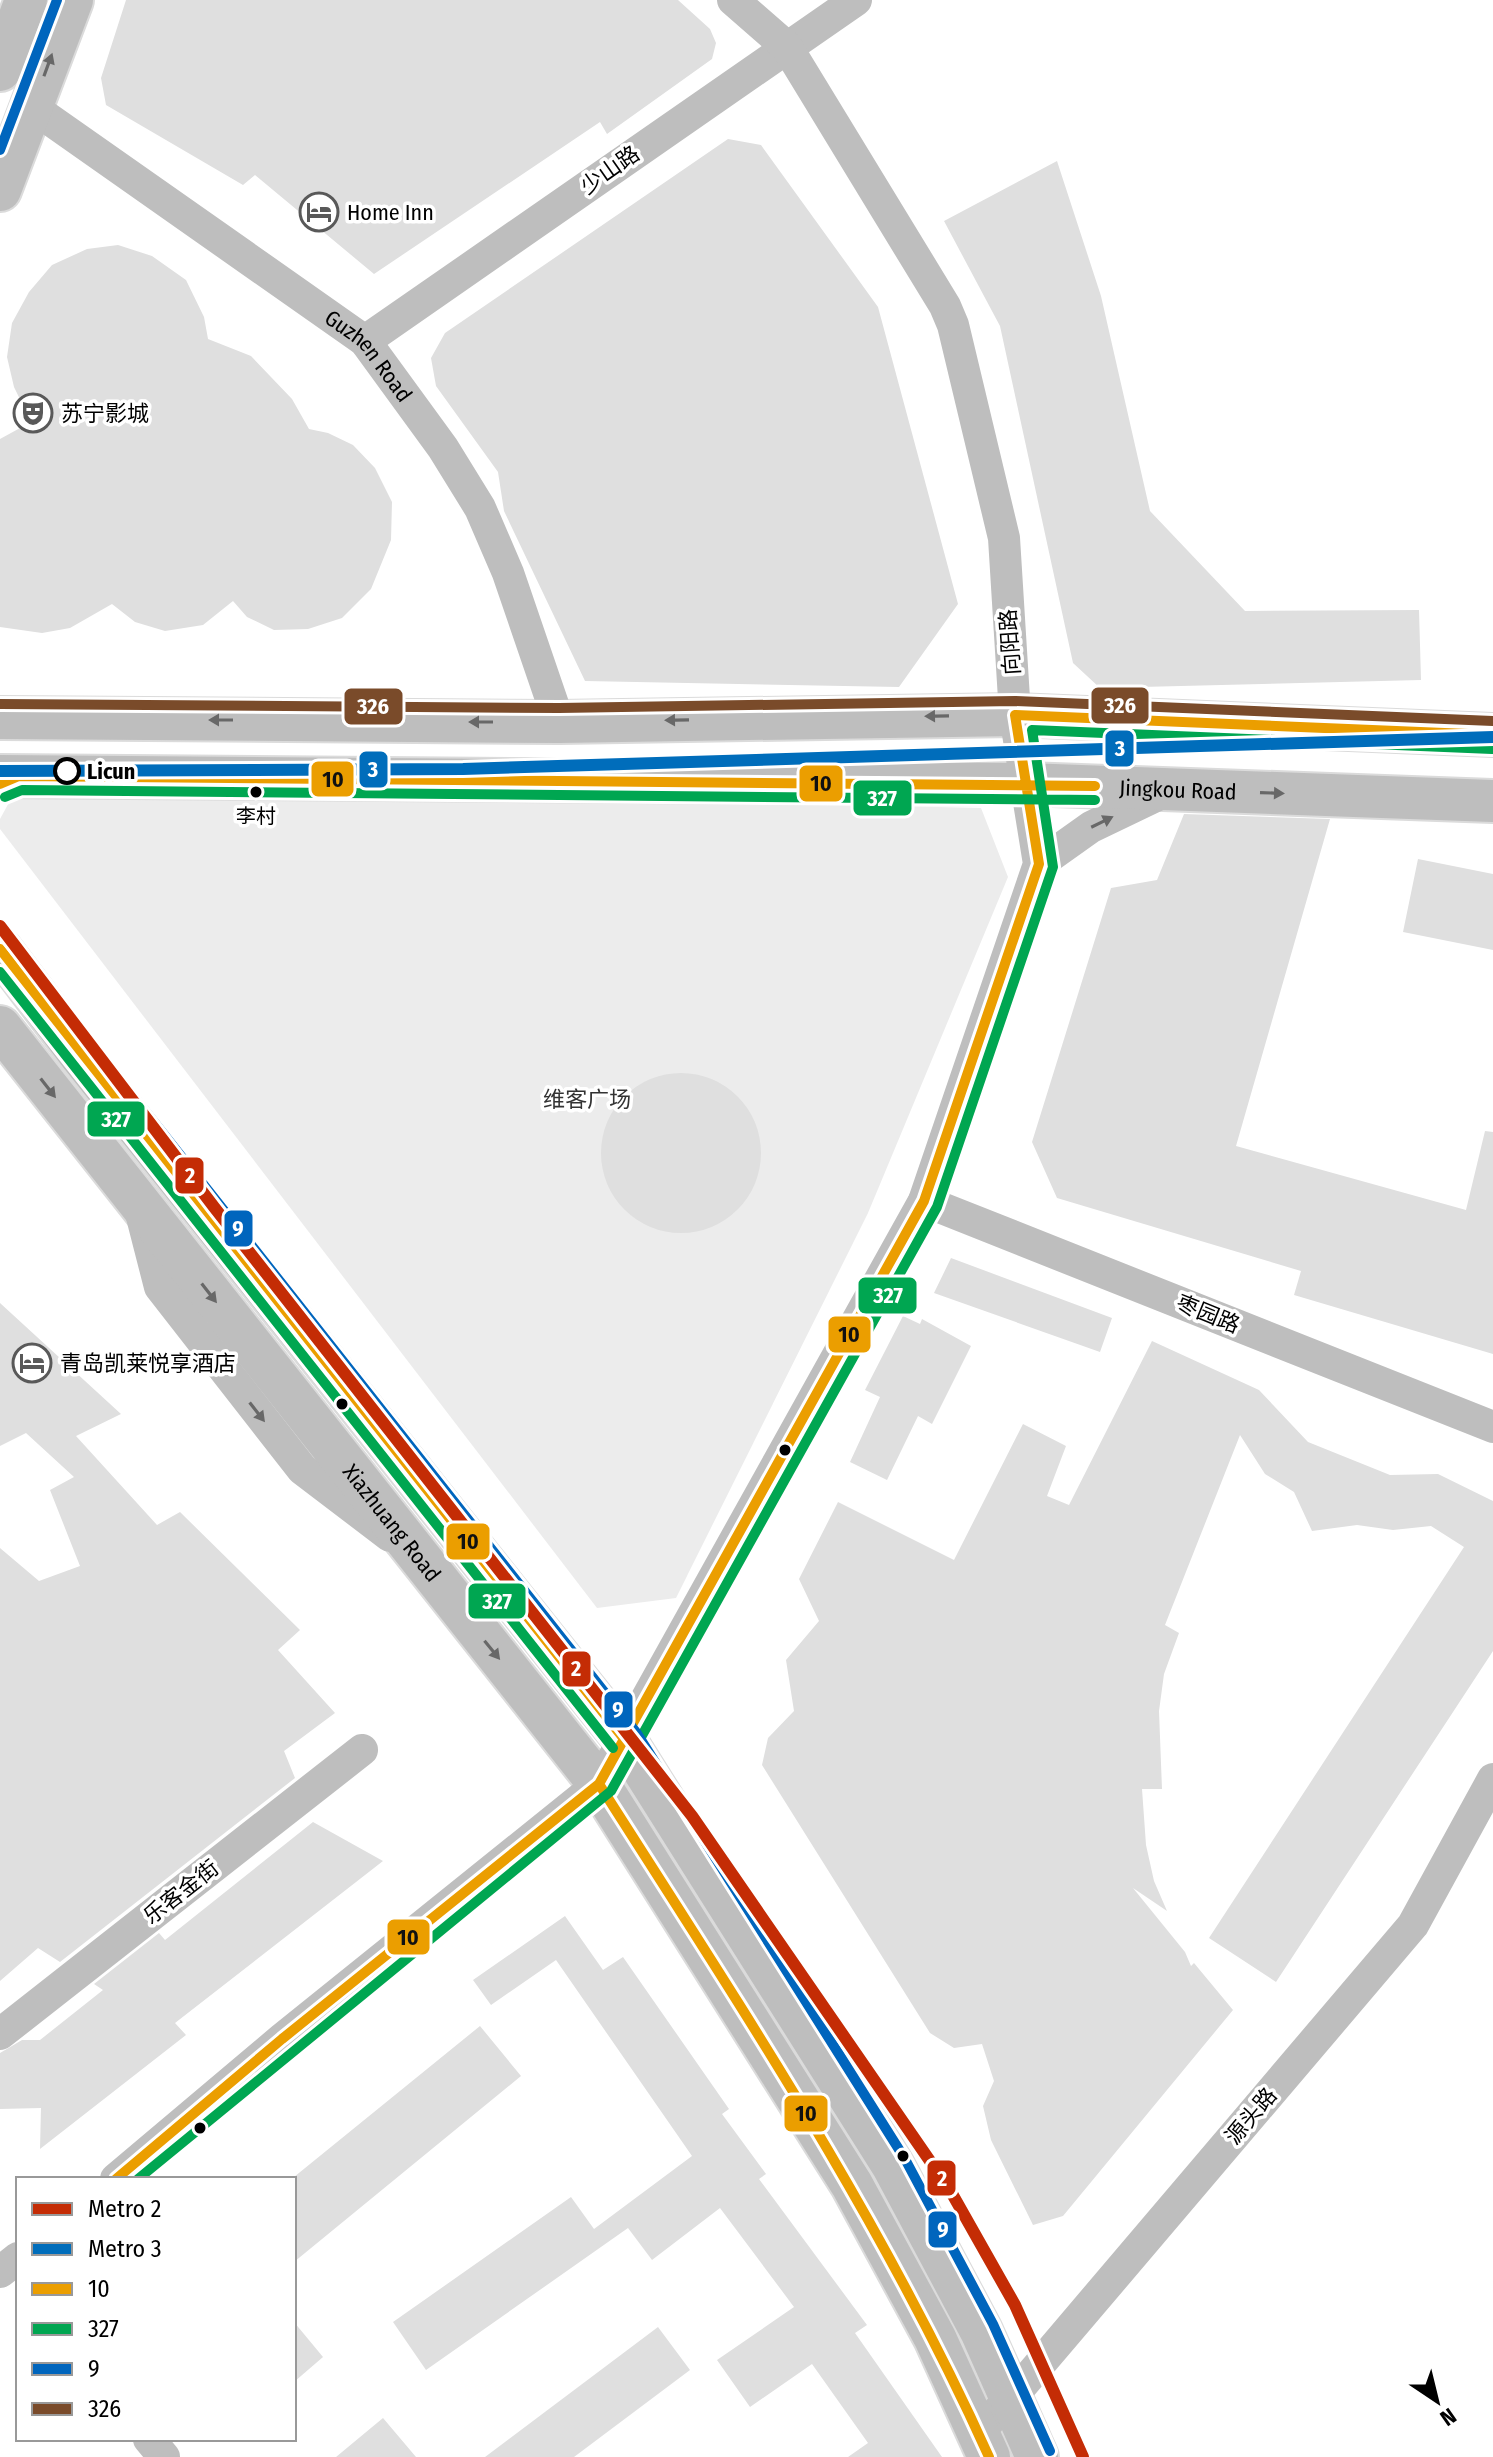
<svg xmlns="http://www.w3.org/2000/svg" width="1493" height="2457" viewBox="0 0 1493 2457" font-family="'Fira Sans Condensed','Noto Sans SC',sans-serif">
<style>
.green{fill:#ececec}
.building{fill:#dfdfdf}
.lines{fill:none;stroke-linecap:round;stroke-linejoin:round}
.major-casing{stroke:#dbdbdb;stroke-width:46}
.minor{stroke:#bebebe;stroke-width:32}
.major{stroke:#bebebe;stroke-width:42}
.bus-1-casing{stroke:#fff;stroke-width:16}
.bus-2-casing{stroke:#fff;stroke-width:16}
.bus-3-casing{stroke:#fff;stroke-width:16}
.bus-4-casing{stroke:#fff;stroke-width:16}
.bus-1{stroke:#eb9e00;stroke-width:10}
.bus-2{stroke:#00a651;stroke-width:10}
.bus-3{stroke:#0065bd;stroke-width:10}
.bus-4{stroke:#7a4b2a;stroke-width:10}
.metro-1-casing{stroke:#fff;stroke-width:18}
.metro-2-casing{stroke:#fff;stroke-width:18}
.metro-1{stroke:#c42c05;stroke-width:12}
.metro-2{stroke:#006dbb;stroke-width:12}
.oneway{fill:#686868}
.stop-dot{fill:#fff;stroke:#000;stroke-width:4}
.bus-dot{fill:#000;stroke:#fff;stroke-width:3}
.labels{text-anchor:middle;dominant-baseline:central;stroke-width:7;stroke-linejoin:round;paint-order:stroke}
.bus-label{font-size:20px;fill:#000;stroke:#fff}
.street-label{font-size:22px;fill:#000;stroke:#fff}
.poi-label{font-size:22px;fill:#000;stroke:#fff;text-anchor:start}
.stop-label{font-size:22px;font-weight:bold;fill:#000;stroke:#fff;text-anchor:start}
.park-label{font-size:22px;fill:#333;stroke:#fff}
.line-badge{stroke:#fff;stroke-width:3}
.badge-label{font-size:22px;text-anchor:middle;font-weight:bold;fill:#fff}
.pale-badge-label{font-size:22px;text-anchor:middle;font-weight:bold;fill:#111}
</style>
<rect width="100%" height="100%" fill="#fff"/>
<path class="green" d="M18,786l963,22 27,69 -140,336 -192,385 -79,10 -597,-779v-10z"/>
<path class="building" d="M126,0h552l32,29 6,14 -4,16 -105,75 -7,-12 -226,152 -119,-99 -12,10 -137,-80 -5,-27z
M728,139l33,6 117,162 80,297 -59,83 -314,-6 -81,-170 -6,-39 -62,-86 -5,-28 14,-25z
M1057,161l44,135 49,215 95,100 174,-1 2,70 -321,8 -27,-25 -73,-337 -56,-105z
M118,245l34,11 34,24 18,37 4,22 43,17 41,43 17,30 19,4 25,12 22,23 17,34 -1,38 -20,49 -29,29 -34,11 -34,1 -27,-13 -14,-16 -30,24 -38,6 -30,-9 -23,-18 -42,24 -28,5 -42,-6v-188l31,-17 -17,-35 -7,-30 5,-34 17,-31 23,-27 35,-16z
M1184,814l146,5 -94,327 230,64 19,-79 8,1v222l-199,-59 7,-24 -244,-73 -25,-56 79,-254 46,-8z
M1418,859l75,15v76l-90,-18z
M601 1153a80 80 0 1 1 160 0a80 80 0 1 1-160 0Z
M951,1258l161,60 -12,34 -166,-59z
M0,1303l121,111 -45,22 81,89 23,-13 120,118 -22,20 57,63 -51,38 11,27 -235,184 -22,-14 -38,33v-433l39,33 41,-15 -30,-76 24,-13 -48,-44 -26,13z
M903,1316l17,8 2,-5 49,27 -39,78 -14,-8 -31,64 -37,-18 30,-65 -15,-7z
M1152,1341l107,49 49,52 82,33 48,-1 55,27v150l-217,331 -67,-44 255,-391 -33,-21 -38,4 -36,-5 -45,6 -18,-39 -29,-18 -25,-39 -75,190 14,8 -15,41 -5,37 3,78h-20l4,56 8,36 13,30 -34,-23 52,64 6,14 3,-3 39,47 -170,206 -30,9 -42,-85 -8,-34 11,-25 -12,-37 -28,4 -24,-15 -168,-268 6,-27 26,-27 -8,-51 33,-39 -20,-42 39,-77 116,58 69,-136 43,22 -19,50 22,9z
M313,1822l70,39 -208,162 11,12 -146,114 1,-41 -41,1v-56l22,-13h18l63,-50 -9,-6 65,-51 6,7z
M565,1916l38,54 20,-13 106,152 -7,5 44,60 -7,5 108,146 -12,8 87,124h-94l20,-14 -56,-79 -62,43 -33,-47 77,-53 -74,-99 -68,52 -24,-32 -202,142 -33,-48 178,-125 23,32 98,-73 -136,-196 -65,45 -18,-25z
M480,2026l41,50 -227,186v-85z
M294,2322l29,35 -29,25z
M658,2327l32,43 -116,87h-89z
M383,2418l33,39h-80z"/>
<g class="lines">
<g class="major-casing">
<g id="major">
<path d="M0,70l26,-70"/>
<path d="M0,190l72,-190"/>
<path d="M0,718l559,4 456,-7 478,20"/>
<path id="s2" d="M0,776l1026,8 467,17"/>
<path d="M0,949l81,107 543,683 269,427 88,165 56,126"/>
<path id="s3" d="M0,1027l599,757 253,401 83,153 54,119"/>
</g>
</g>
<g class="minor">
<path id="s1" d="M32,107l333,234 78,107 37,60 28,65 51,149"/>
<path d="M365,341l491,-341"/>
<path d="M1039,864l52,-37 77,-37"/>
<path d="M924,1201l569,226"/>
<path d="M140,1209l20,78 142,182 88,67"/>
<path d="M0,2034l362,-284"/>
<path d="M116,2179l166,-140 317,-255 325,-583 115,-337 -24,-149 -11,-177 -51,-213 -8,-19 -158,-259 -54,-47"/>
<path d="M0,2272l18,-14"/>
<path d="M978,2432l33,-34 402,-473 80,-146"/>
<path d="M149,2439l15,18"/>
</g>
<use href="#major" class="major"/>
<g class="bus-1-casing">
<path id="bus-1" d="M0,784l19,-8 1076,10
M0,949l624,790
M599,1784c140,220 283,435 390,673
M116,2179l166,-140 317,-255 325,-583 115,-337 -24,-149 478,20"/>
</g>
<g class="bus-2-casing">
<path id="bus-2" d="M5,797l17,-7 1073,10
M0,972l613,776
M138,2179l473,-388 326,-584 116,-340 -21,-137 460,19"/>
</g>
<g class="bus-3-casing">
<path id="bus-3" d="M0,150l57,-150
M11,941l625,791 269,427 88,165 57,127"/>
</g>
<g class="bus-4-casing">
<path id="bus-4" d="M0,704l559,4 456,-7 478,20"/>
</g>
<use href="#bus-1" class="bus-1"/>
<use href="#bus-2" class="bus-2"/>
<use href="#bus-3" class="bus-3"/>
<use href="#bus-4" class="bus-4"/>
<g class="metro-1-casing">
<path id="metro-1" d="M0,926l214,281 478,609 258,374 65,115 68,152"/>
</g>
<g class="metro-2-casing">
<path id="metro-2" d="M0,771l463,-2 1030,-32"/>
</g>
<use href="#metro-1" class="metro-1"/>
<use href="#metro-2" class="metro-2"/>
</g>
<defs><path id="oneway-solid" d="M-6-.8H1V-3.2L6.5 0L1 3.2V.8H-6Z" transform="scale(2)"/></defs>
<g class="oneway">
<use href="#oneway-solid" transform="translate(48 65) rotate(-70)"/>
<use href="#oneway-solid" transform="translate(937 716) rotate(179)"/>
<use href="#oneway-solid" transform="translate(221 720) rotate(-180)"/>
<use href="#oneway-solid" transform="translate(677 720) rotate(179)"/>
<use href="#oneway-solid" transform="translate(481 722) rotate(-180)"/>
<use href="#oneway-solid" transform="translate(1272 793) rotate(2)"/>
<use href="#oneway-solid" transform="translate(1102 822) rotate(-26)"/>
<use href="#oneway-solid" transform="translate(48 1088) rotate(52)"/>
<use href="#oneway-solid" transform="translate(209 1293) rotate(52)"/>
<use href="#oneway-solid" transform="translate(257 1412) rotate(52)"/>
<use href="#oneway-solid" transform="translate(492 1650) rotate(51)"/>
</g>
<defs>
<g id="hotel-ring" transform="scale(2)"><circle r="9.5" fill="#fff" stroke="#595959" stroke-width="1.5"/><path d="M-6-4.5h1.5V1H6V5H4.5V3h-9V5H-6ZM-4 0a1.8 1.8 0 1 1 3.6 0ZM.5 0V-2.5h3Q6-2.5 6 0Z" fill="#595959"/></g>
<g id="theatre-ring" transform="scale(2)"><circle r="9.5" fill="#fff" stroke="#595959" stroke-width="1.5"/><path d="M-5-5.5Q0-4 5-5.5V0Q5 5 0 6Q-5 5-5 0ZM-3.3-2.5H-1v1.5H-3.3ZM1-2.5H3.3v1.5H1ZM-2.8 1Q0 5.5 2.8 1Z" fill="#595959"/></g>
</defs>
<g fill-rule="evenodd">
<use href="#hotel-ring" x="319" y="212"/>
<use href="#theatre-ring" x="33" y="413"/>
<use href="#hotel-ring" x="32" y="1363"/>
</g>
<circle class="stop-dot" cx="67" cy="771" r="12"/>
<g class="bus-dot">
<circle cx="256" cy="792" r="7"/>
<circle cx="342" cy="1404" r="7"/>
<circle cx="785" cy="1450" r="7"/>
<circle cx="200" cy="2128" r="7"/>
<circle cx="903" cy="2156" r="7"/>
</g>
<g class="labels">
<g class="bus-label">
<text x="256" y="816">李村</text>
</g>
<g class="street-label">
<text transform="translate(610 170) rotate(-35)">少山路</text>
<text stroke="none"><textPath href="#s1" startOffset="420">Guzhen Road</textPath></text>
<text transform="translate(1010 642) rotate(-94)">向阳路</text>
<text stroke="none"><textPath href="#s2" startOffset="1178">Jingkou Road</textPath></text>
<text transform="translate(1208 1314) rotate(22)">枣园路</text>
<text stroke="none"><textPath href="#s3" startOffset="632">Xiazhuang Road</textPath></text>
<text transform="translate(181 1892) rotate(-38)">乐客金街</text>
<text transform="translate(1251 2116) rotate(-50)">源头路</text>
</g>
<g class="poi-label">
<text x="347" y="212">Home Inn</text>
<text x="61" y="413">苏宁影城</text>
<text x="60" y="1363">青岛凯莱悦享酒店</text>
</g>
<g class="stop-label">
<text x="87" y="771">Licun</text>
</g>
<g class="park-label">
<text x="587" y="1099">维客广场</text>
</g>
</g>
<g class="line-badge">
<rect x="1090" y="686" width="60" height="39" rx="8" fill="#7a4b2a"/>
<rect x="343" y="687" width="61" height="39" rx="8" fill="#7a4b2a"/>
<rect x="1104" y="729" width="31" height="39" rx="8" fill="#006dbb"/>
<rect x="358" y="750" width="31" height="39" rx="8" fill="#006dbb"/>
<rect x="310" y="760" width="45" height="38" rx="8" fill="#eb9e00"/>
<rect x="798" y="764" width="46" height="39" rx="8" fill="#eb9e00"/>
<rect x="852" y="779" width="61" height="38" rx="8" fill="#00a651"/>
<rect x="86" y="1100" width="60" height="38" rx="8" fill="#00a651"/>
<rect x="174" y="1156" width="31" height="39" rx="8" fill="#c42c05"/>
<rect x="223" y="1209" width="31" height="39" rx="8" fill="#0065bd"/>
<rect x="857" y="1276" width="61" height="39" rx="8" fill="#00a651"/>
<rect x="827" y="1315" width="45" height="39" rx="8" fill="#eb9e00"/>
<rect x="445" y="1522" width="46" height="39" rx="8" fill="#eb9e00"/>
<rect x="467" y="1582" width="60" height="38" rx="8" fill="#00a651"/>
<rect x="561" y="1650" width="31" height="38" rx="8" fill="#c42c05"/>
<rect x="603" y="1690" width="31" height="39" rx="8" fill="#0065bd"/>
<rect x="386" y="1918" width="45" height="38" rx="8" fill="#eb9e00"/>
<rect x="783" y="2094" width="46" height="39" rx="8" fill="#eb9e00"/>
<rect x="926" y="2159" width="31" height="38" rx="8" fill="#c42c05"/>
<rect x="927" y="2210" width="31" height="39" rx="8" fill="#0065bd"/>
</g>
<g class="badge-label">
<text x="1120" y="713">326</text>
<text x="373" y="714">326</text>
<text x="1120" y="756">3</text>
<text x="373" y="777">3</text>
<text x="882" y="806">327</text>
<text x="116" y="1127">327</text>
<text x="190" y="1183">2</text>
<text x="238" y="1236">9</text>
<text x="888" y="1303">327</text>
<text x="497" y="1609">327</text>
<text x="576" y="1676">2</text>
<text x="618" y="1717">9</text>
<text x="942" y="2186">2</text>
<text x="943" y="2237">9</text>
</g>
<g class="pale-badge-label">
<text x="333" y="787">10</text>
<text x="821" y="791">10</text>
<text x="849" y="1342">10</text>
<text x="468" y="1549">10</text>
<text x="408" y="1945">10</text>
<text x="806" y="2121">10</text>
</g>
<rect x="16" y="2177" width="280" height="264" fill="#ffffff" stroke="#999999" stroke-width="2"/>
<rect x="32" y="2203" width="40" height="12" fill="#c42c05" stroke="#999999" stroke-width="2"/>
<text x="88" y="2217" font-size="24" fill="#000000">Metro 2</text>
<rect x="32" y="2243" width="40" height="12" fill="#006dbb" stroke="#999999" stroke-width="2"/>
<text x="88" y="2257" font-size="24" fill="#000000">Metro 3</text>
<rect x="32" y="2283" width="40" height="12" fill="#eb9e00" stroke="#999999" stroke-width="2"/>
<text x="88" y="2297" font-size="24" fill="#000000">10</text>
<rect x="32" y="2323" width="40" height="12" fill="#00a651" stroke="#999999" stroke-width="2"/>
<text x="88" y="2337" font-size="24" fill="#000000">327</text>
<rect x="32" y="2363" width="40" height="12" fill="#0065bd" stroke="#999999" stroke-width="2"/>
<text x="88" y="2377" font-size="24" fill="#000000">9</text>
<rect x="32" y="2403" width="40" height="12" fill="#7a4b2a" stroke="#999999" stroke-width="2"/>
<text x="88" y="2417" font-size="24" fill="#000000">326</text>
<g transform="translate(1437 2401) rotate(145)" stroke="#ffffff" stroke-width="6" paint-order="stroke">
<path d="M0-6L14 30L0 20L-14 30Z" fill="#000000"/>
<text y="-12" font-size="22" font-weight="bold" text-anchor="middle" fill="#000000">N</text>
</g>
</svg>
